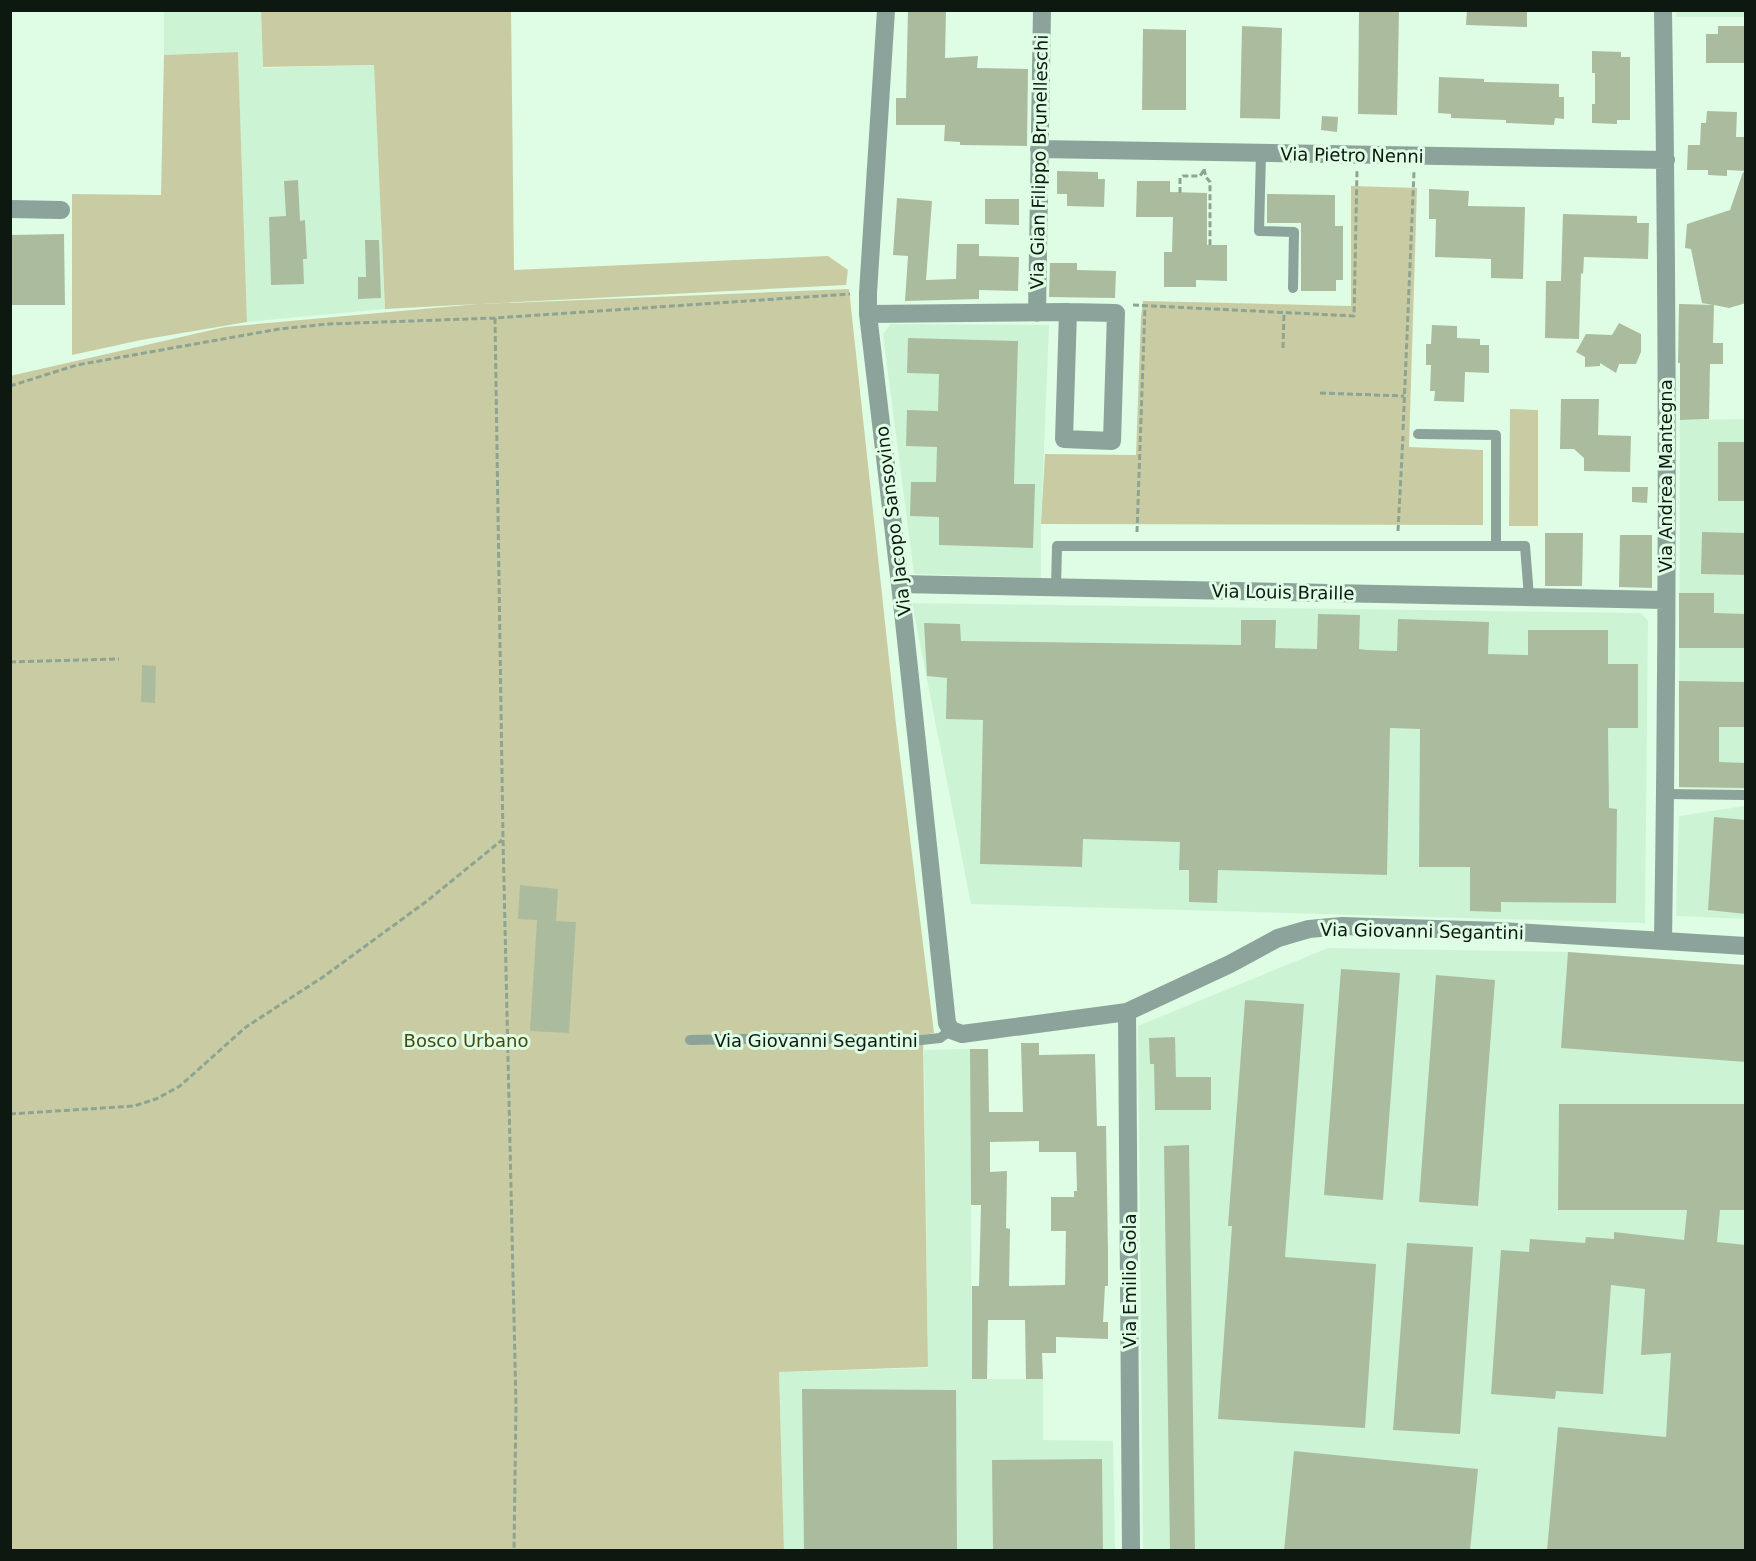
<svg xmlns="http://www.w3.org/2000/svg" width="1756" height="1561" viewBox="0 0 1756 1561" font-family="'DejaVu Sans',sans-serif">
<style>
.built{fill:#cdf3d5}
.green{fill:#c9cca2}
.building{fill:#abbc9e;fill-rule:evenodd}
.lines{fill:none;stroke-linecap:round;stroke-linejoin:round}
.path{stroke:#8da492;stroke-width:3;stroke-dasharray:6 3;stroke-linecap:butt}
.lane{stroke:#8ba39a;stroke-width:10}
.street{stroke:#8ba39a;stroke-width:18}
.labels{text-anchor:middle;dominant-baseline:central;stroke-width:6;stroke-linejoin:round;paint-order:stroke}
.street-label{font-size:18px;fill:#0d1810;stroke:#defde4}
.park-label{font-size:18px;fill:#46490e;stroke:#defde4}
</style>
<rect width="100%" height="100%" fill="#defde4"/>
<path class="built" d="M261,10l2,58 111,-3 11,244 -138,13 -9,-270 -74,3v-44z
M1676,11h69v6h-69z
M891,324l158,1 -8,199v54l-127,-4 -31,-240z
M1745,419v370l-66,-1 1,-368z
M912,603l729,10 7,8 -3,302 -674,-19z
M1745,806v113l-69,-3 3,-100z
M1328,948l240,4 177,13v585h-602l-5,-524z
M970,1049l2,330h71v61l70,1 2,109h-331l-5,-178 149,-4 -4,-318z"/>
<path class="green" d="M261,11h250l3,259 314,-14 20,14 -2,15 -365,19 368,-15 47,435 38,309 -11,2 5,332 -149,5 5,178h-773l-1,-1174 215,-49 253,-23 -93,5 -11,-244 -111,2z
M238,52l9,270 -106,18 -69,15v-161l89,1 3,-140z
M1351,186l66,2 -8,259 74,3v75l-442,-1 4,-70 91,1 5,-138 2,-16 208,5z
M1510,409l28,1v116h-29z"/>
<path class="building" d="M908,10h38l-1,48 33,-2 -1,12 51,1 -1,77 -67,-1v-3l-16,-1 1,-16h-49v-27h10z
M1359,10h40l-2,105 -39,-1z
M1467,10h60v17l-61,-2z
M1242,26l40,2 -2,91 -40,-1z
M1718,26h28v37h-40v-29h12z
M1143,29l43,1v80h-44z
M1592,51l29,1v5h9v63h-13v4l-25,-1v-19h3v-31h-3z
M1439,77l45,2v3l75,2v13h5v22l-9,-1 -1,7 -48,-2v-3l-55,-2v-4l-13,-1z
M1707,111l30,1 -1,25h10v34l-19,-1v6l-19,-1v-5h-21l1,-25h12l1,-22h5z
M1322,116l16,1 -1,15 -16,-2z
M1057,171l41,1v7h7l-1,28 -37,-1v-12h-10z
M1743,172l3,1v130l-17,5 -15,-3 -1,38h10v21h-13l-1,55 -29,1v-57h-2l1,-59 34,1 -11,-2 -11,-54 -6,-1 2,-24 43,-14z
M298,180l2,41 5,-1 2,39h-4l1,25 -33,1 -2,-68 17,-1 -2,-35z
M1137,181h33v11l37,1v52h20v36l-31,-1v7h-32v-35h8l1,-35h-37z
M1429,189l40,2 -1,15 57,1 -2,72 -32,-1v-19l-56,-2 1,-38h-7z
M1267,194l68,1v31h8v54h-7v11h-35v-68h-34z
M897,198l35,3 -6,79 30,-1 1,-35h22v12l40,1 -1,34 -39,-1v9l-74,2 3,-45 -15,-1z
M985,199h34v26l-34,-1z
M1563,214l74,2v7h12l-1,36 -64,-2 -1,17 -2,-1 -2,66 -34,-1 1,-57h15z
M64,234l1,71h-54l-1,-70z
M365,240h14l2,58 -23,1v-22h8z
M1050,263h27v7l39,1 -1,27 -66,-1z
M1619,323l22,11v18l-5,12h-17l-3,9 -16,-10v3l-15,1v-10l-9,-5 10,-18 26,1z
M1432,325l25,1v12l23,1v6h9v28l-24,-1 -1,30 -30,-1 1,-10h-5l1,-26h-5v-21h5z
M908,338l110,3 -4,143h21l-2,64 -94,-3v-28l-29,-1 1,-34h25l1,-35 -31,-1 1,-36 31,1 1,-37 -32,-1z
M1561,399h38l-1,36 33,1 -1,36 -46,-1v-13l-10,-9h-14z
M1718,442h28v59h-28z
M1632,487h16l-1,16 -15,-1z
M1702,532l44,1v42l-45,-1z
M1545,533h38l-1,53h-37z
M1620,535h32v53l-33,-1z
M1679,593h35v20l32,1v34h-67z
M1318,614l42,1 -1,34 8,1 30,1 1,-32 91,3 -1,32 40,1v-25h80v34h30v64h-30l1,80 8,1 -1,94 -115,-1v10l-31,-1v-44h-51l1,-138 -30,-1 -3,147 -169,-5 -1,33 -28,-1v-32h-10l1,-28 -97,-3 -1,28 -102,-3 3,-144 -37,-1 1,-41 -20,-2 -3,-53 36,1 1,17 280,4v-25h35l-1,28 42,1z
M142,665l14,1 -1,37 -14,-1z
M1679,681l67,1v45h-27v35l27,1v25l-67,-1z
M1714,817l32,3v94l-38,-4z
M520,885l38,4 -2,32 20,1 -7,111 -39,-2 7,-111 -19,-1z
M1568,952l178,13v97l-185,-14z
M1341,969l59,4 -17,227 -59,-5z
M1436,975l59,5 -17,226 -59,-4z
M1245,1000l59,4 -19,253 91,7 -11,164 -147,-9 14,-193h-4z
M1175,1037l1,40h35v33h-56l-1,-46h-4l-1,-26z
M1021,1043h18v12l56,-1 2,72h9l2,128v32h-3l-2,36h5v17l-52,-2v16h-14l1,26h-17l-1,-59h-37l-1,59h-15v-93h7l2,-81h-10l-1,-156h18l1,63h34zM1039,1141v11h37l1,39h-3v6h-23v34h15l-1,54 -56,1 1,-57 -4,-1 1,-57 -17,1v-30z
M1559,1104h187v106h-26l-3,32 29,3v306h-199l11,-124 108,10 5,-84 -30,2 4,-66 -34,-4 -8,109 -47,-3 -1,8 -64,-5 10,-144 28,2 1,-13 55,4 1,-6 28,2v-7l70,8 3,-30h-129z
M1189,1145l6,406h-25l-6,-405z
M1407,1243l66,4 -13,187 -67,-4z
M802,1389l154,1 1,161h-153z
M1294,1451l184,18 -8,82h-186z
M1102,1459l1,92h-110l-1,-91z"/>
<g class="lines">
<path class="path" d="M1204,169l2,8 4,5v63
M1180,193v-15l3,-2h17l4,-6
M1133,305l221,11 3,-145
M495,318l8,521 13,567 -2,144
M1283,348l1,-35
M10,386l67,-21 202,-36 49,-5 167,-6 355,-24
M1320,393l84,3
M1403,430l11,-258
M1398,531l5,-95
M1137,532l8,-226
M10,662l109,-3
M10,1114l124,-8 22,-7 24,-13 66,-59 77,-50 104,-76 75,-61"/>
<path class="lane" d="M1261,153l-2,78 35,1 -1,56
M1418,434l78,1v111
M1056,588l1,-42h468l4,51
M1665,794l81,1
M690,1040l95,-2 136,2 19,-2 11,-8"/>
<path class="street" d="M886,10l-18,283v21l32,270 47,439 4,7 11,4 165,-22 103,-48 48,-26 31,-9 33,-3 157,5 247,15
M1039,149l627,11
M10,209l51,1
M1037,313l5,-303
M868,314l200,-2 48,1 -4,128 -48,-2 4,-127
M900,584l765,16
M1663,941c5,-310 5,-621 0,-931
M1127,1012l4,538"/>
</g>
<g class="labels">
<g class="street-label">
<text transform="translate(1352 155) rotate(1)">Via Pietro Nenni</text>
<text transform="translate(1039 162) rotate(-89)">Via Gian Filippo Brunelleschi</text>
<text transform="translate(1665 476) rotate(-90)">Via Andrea Mantegna</text>
<text transform="translate(893 521) rotate(-97)">Via Jacopo Sansovino</text>
<text transform="translate(1283 592) rotate(1)">Via Louis Braille</text>
<text transform="translate(1422 931) rotate(1)">Via Giovanni Segantini</text>
<text x="816" y="1040">Via Giovanni Segantini</text>
<text transform="translate(1129 1281) rotate(-90)">Via Emilio Gola</text>
</g>
<g class="park-label">
<text x="466" y="1040">Bosco Urbano</text>
</g>
</g>
<rect width="1756" height="1561" fill="none" stroke="#0d1810" stroke-width="24"/>
</svg>
